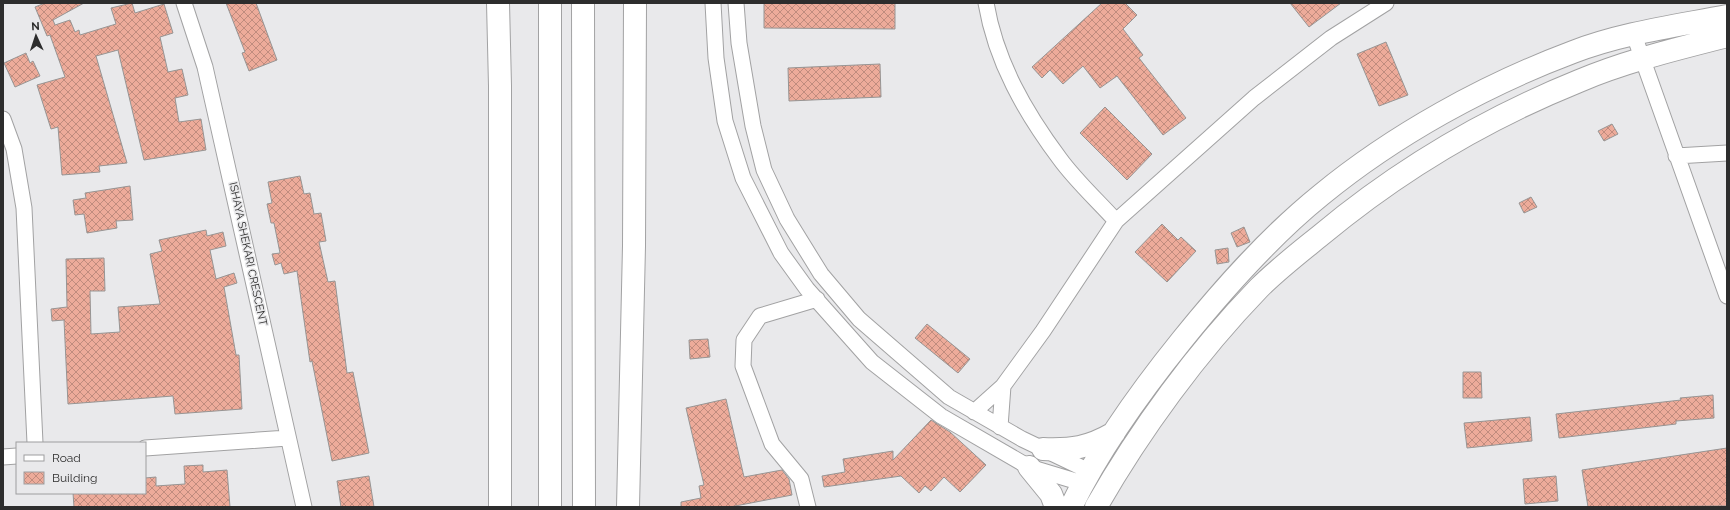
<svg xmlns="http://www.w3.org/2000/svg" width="1730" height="510" viewBox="0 0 1730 510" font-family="Raleway,sans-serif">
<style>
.building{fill:url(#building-cross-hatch);stroke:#979594}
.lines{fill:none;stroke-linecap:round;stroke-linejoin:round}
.street-casing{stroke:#a2a2a3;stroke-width:17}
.secondary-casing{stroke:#a2a2a3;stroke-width:24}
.primary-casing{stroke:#a2a2a3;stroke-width:24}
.highway-casing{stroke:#a2a2a3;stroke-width:24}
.street{stroke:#fff;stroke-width:15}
.secondary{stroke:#fff;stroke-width:22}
.primary{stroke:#fff;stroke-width:22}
.highway{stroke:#fff;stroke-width:22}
.labels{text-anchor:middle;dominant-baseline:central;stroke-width:3;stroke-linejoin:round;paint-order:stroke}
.street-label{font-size:11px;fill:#2d2d2d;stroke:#e9e9eb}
</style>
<defs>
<pattern id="building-cross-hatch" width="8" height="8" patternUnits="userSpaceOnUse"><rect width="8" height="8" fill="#edab9a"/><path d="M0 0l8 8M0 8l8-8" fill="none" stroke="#c08c7e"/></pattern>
</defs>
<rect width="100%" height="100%" fill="#e9e9eb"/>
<path class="building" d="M45,3h39l-31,17 2,5 15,-5 5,12 4,-2 1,5 36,-11 -5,-16 21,-5 3,10 29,-9 9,29 -13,4 8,35 14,-3 6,26 -13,3 4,24 22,-3 5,31 -62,10 -26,-110 -22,6 31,107 -28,3 1,6 -38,3 -4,-48 -7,2 -14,-44 28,-8 -15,-42 -3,1 -12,-29z
M226,3h30l21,57 -28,11 -7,-18 3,-1z
M764,3h131v26l-131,-1z
M1102,3h23l12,12 -14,14 20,26 -4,3 47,60 -23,17 -46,-59 -17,12 -17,-22 -20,18 -13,-14 -8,8 -10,-11z
M1290,3h51l-32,24z
M1386,42l22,53 -29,11 -22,-52z
M26,53l4,10 3,-2 7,15 -25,11 -11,-24z
M880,64l1,33 -92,4 -1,-33z
M1105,107l47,47 -25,26 -47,-47z
M1612,124l6,10 -14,7 -6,-10z
M300,176l4,18 6,-1 4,21 7,-1 5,28 -7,1 9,40 7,-1 12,92 6,-1 16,81 -37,8 -20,-100 -2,1 -13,-91 -13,3 -3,-11 -6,2 -3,-11 8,-1 -6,-30h-3l-4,-19 5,-1 -4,-21z
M130,186l3,34 -17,1 1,7 -30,5 -3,-19 -9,1 -2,-15 13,-2 -1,-5z
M1531,197l6,10 -13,6 -5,-10z
M1162,224l16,16 3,-3 15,14 -29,31 -32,-30z
M1244,227l6,15 -13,5 -6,-14z
M206,230l1,6 16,-4 3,14 -16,4 6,29 18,-6 3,10 -13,4 12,68h3l3,54 -67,5 -2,-18 -105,8 -4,-84 -12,1 -1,-12 16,-2 -1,-48 38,-1 1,33h-15l1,43 29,-2 -2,-25 42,-3 -10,-50 12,-3 -3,-11z
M1228,248l1,14 -12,2 -2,-14z
M927,324l43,35 -12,14 -43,-35z
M708,339l2,18 -20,2 -1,-19z
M1463,372h18l1,26h-19z
M1713,395l1,23 -38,3v3l-117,14 -3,-24 125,-14 -1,-2z
M726,399l18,78 38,-7 7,9 3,16 -62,12h-49v-5l20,-4 -2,-12 5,-1 -18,-77z
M1530,417l2,24 -65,7 -3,-25z
M931,420l19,12 36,33 -26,27 -16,-15 -13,14 -6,-5 -6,7 -18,-17 -77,11 -2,-11 23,-4 -2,-13 50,-8v9z
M1727,448v58l-139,1 -6,-37z
M203,465v7l24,-2 3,37h-156l-1,-14h72v-15l11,-1v9l29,-2 -1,-18z
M369,476l5,31h-33l-4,-26z
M1556,476l2,25 -33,3 -2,-25z"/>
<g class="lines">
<g class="street-casing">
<path id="street" d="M184,3l21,64 99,440
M713,3l3,55 9,63 18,57 38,75 26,36 65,73 69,54 88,51 53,16
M736,3l3,40 14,83 11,44 23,49 34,55 38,45 90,78 73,42 67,32
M986,3c10,59 39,109 74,156 16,22 38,42 56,62
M1634,35l93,261
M3,119l11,30 10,59 11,235
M1676,156l51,-3
M974,412l29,-26 40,-55 73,-110 138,-123 77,-60 55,-35
M1000,427l3,-41
M145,448l143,-10
M3,457l14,-1
M808,507l-7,-28 -29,-35 -29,-78 1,-26 16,-24 57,-17"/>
</g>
<g class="secondary-casing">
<path id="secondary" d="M1043,449c29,1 45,-1 71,-16
M1029,467l22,27 5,13
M1071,507c29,-60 69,-115 111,-167 42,-52 87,-103 139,-145 73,-60 164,-110 252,-143 49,-19 103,-26 154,-36
M1096,507c44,-77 101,-155 163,-219 19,-19 41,-36 62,-53 78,-65 164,-116 258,-154 47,-20 98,-32 148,-45"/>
</g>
<g class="primary-casing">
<path id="primary" d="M498,3l2,83v421
M583,3l1,504"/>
</g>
<g class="highway-casing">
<path id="highway" d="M550,3v504
M628,507l6,-261 1,-243"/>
</g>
<use href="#street" class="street"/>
<use href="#secondary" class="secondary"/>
<use href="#primary" class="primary"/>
<use href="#highway" class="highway"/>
</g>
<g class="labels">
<g class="street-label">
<text transform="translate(248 254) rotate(78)">ISHAYA SHEKARI CRESCENT</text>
</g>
</g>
<rect width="1730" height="510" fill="none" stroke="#2d2d2d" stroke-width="8"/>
<rect x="16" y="442" width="130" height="52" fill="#e9e9eb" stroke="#9e9e9f"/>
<rect x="24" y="455" width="20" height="6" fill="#ffffff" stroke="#9e9e9f"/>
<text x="52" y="462" font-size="12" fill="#2d2d2d">Road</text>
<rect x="24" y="472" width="20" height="12" fill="url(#building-cross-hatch)" stroke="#9e9e9f"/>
<text x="52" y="482" font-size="12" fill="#2d2d2d">Building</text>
<g transform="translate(36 36) rotate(357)" stroke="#e9e9eb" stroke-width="3" paint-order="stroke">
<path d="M0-3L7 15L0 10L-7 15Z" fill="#2d2d2d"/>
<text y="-6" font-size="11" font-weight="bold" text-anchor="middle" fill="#2d2d2d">N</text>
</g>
</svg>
